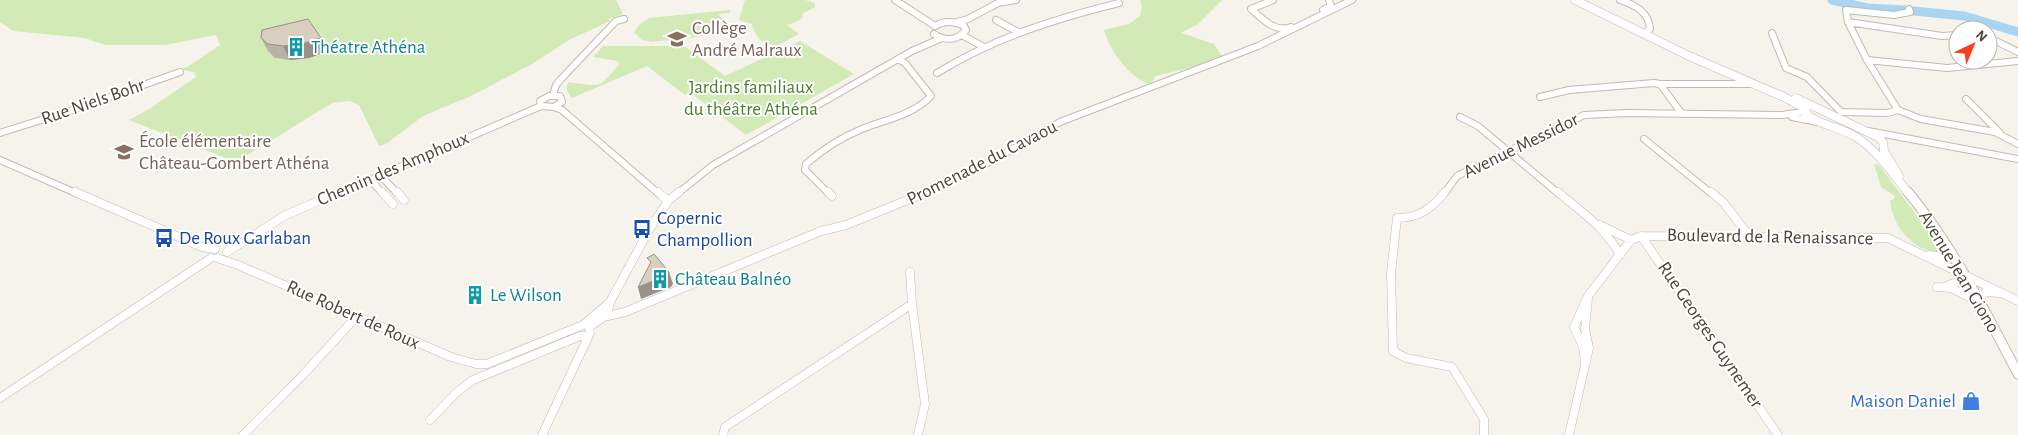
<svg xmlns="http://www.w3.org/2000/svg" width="2018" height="435" viewBox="0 0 2018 435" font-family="'Alegreya Sans',sans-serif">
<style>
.green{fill:#d2eab5}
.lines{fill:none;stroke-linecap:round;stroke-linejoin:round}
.canal{stroke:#a9d4f2;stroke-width:9}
.minor-far1-casing{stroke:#c2bbae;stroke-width:8}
.minor-casing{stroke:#c2bbae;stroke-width:9}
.tertiary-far1-casing{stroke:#c2bbae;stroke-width:9}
.tertiary-casing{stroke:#c2bbae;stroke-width:11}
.minor-far1{stroke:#fff;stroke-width:6}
.minor{stroke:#fff;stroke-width:8}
.tertiary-far1{stroke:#fff;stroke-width:8}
.tertiary{stroke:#fff;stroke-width:9}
.wall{fill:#bab2a6}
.shaded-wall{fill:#979187}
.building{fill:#d8cfc1;stroke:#979187}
.labels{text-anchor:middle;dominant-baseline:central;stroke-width:4;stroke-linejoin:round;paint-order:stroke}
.education-label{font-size:19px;fill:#785e54;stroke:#fff;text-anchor:start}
.culture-label{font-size:19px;fill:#0d838f;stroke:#fff;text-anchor:start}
.park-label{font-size:19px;fill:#4a7f2a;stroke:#fff}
.street-label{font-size:19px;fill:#4b4439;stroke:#fff}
.transit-label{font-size:19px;fill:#164399;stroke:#fff;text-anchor:start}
.shop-label{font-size:19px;fill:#366cbe;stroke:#fff;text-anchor:end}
</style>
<rect width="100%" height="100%" fill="#f6f3ec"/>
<path class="green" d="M0,0h616l7,14 -15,5 2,2 -41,19 -35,23 -63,33 -48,20 -37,28 -7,2 -20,-41 -10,-4 -17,2 -96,59 -107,-42 22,-12 46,-32 -3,-1 2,-2 -16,-4 7,-2 33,-22 -4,-10 -51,10h-60l-20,-7 -72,-7 -13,-9z
M745,0h60l10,3v4l-13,7 1,4 -9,5 -7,2 12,9 -25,13c-11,-3 -20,-11 -22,-23l-13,-4z
M1140,0h82l-24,24 -17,9 33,11 9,14 -25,8 -43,10 -4,9c-23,-9 -40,-32 -47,-55l25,-6 11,-8 2,-10z
M730,10v3l-12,1 5,5v7c-13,14 -53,13 -72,16l-9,-2 -8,-8 5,-7 10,-7z
M800,41l54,33 -53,30 -11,3 -3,5 -41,23 -55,-42 -6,2 -38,-29 -75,32c-5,-6 -7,-9 -3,-16 34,5 28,7 51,-18l-2,-3 -25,-4 10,-11h81l41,30z
M1874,164l5,1 62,83v3c-5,3 -10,1 -15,-1 -21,-9 -33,-27 -36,-49l4,-2 1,-3 -14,-9z"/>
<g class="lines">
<path class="canal" d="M1832,0l35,8 38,2
M1914,11l50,5 54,16"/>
<g class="minor-far1-casing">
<path id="minor-far1" d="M895,0l40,26
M1273,0l-22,9c12,10 23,24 40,18
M1620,0c15,5 29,12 30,29l-7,5
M1323,10l8,-4 -2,-6
M996,20l22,12
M957,22l11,-3 30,-16 18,-3
M1848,22l-2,-12 48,5 16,-3 -1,-3
M1772,33l14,35 21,9 34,35 46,1 11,-3 23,9 74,13 23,12
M934,34c11,7 23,7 32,-4l-2,-4c-10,-5 -19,-6 -29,0
M962,35l22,12
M1988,37l30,15
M1867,60l80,8 71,-7
M937,73c57,-35 117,-54 182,-70
M1660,84h93
M553,95l3,-10 5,-6 55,-58 8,-2
M549,96h11l2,6 -8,5 -13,-1 -1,-5z
M1540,97l29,-7 85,-7 6,1 22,30
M1966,99l34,34
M554,107l8,3 97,84
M1898,110l-31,-50 -19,-38 94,14 16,-1
M1460,117l18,9 81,68
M1792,117l25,5
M1868,131l150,28
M0,133l79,-25 101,-36
M1644,139l68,55
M0,160l78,34
M380,175l18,19
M370,179l13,15
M337,194l204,-88
M677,194l36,-29 199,-114 30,-13
M829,194l-24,-24 1,-6c16,-14 36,-27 56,-35 24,-10 50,-13 69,-33l-26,-33 -7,-4
M924,194l53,-25 83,-47 198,-76 94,-46
M1444,194l13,-18 127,-61 43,-2 155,2 22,-3"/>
</g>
<g class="minor-casing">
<path id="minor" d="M75,192l127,55 13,2
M382,192l11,12
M397,192l7,8
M658,192l10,9
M828,192l4,4
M1445,192c-14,17 -26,26 -48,26l-6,55 2,78 13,7 46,9 32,52v16
M1558,192c22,19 49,37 62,63
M1711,192l13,11 25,33
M1600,225l31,15
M1641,236l137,199
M227,252l57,-36 55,-24
M1929,255l14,2 9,-4
M217,258l21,7 213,92 25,7h11l96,-39 27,-23 39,-72 19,-29 11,-9
M910,272l2,32 13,100 -7,31
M1947,286l19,-8
M1937,287l14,1 29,15 2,-8 4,-3 13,1
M608,316l17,-4 196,-81 25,-6 81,-33
M589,327l18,-12 3,-13
M1585,362l-2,-15 -9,-20 14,-31 43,-56 10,-4 247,2 130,63
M0,398l211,-140
M430,420l27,-28 16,-12 107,-44h8
M243,435l59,-59 54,-59
M542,435l48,-102 -1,-6
M723,435l2,-8 187,-123
M1569,435l20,-87 -4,-19 3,-31"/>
</g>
<g class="tertiary-far1-casing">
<path id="tertiary-far1" d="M1575,0l114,56 95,41 22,12 -2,3c15,14 35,14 52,25 21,13 38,38 53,57
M1796,98l82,39 5,5 1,9 15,25"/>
</g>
<g class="tertiary-casing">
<path id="tertiary" d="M1908,192c46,56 77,119 110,182"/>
</g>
<use href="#minor-far1" class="minor-far1"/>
<use href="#minor" class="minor"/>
<use href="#tertiary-far1" class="tertiary-far1"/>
<use href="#tertiary" class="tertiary"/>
</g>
<path class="wall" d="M261,38l67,13 -19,7 -19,2 -15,-2 -7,-7z"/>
<path class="shaded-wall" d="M321,38l7,13 -19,7 -19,2 -7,-14z
M669,272l4,12 -2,3 -30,12 -3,-12z"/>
<path class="building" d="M308,19l13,19 -19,6 -19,2 -15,-2 -7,-6 1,-8z
M654,254l15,18 -1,3 -30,12 13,-25 -4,-4z"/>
<defs>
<g id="school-bare" transform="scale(1.5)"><path d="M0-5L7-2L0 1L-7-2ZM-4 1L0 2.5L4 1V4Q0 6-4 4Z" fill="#8d6e63" stroke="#fff" stroke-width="2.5" paint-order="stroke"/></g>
<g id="building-bare" transform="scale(1.5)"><path d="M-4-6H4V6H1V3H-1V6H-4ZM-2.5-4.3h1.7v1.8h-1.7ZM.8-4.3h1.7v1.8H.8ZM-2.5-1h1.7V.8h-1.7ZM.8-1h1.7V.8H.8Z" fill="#0f9aa8" stroke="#fff" stroke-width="2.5" paint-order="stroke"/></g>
<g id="bus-bare" transform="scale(1.5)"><path d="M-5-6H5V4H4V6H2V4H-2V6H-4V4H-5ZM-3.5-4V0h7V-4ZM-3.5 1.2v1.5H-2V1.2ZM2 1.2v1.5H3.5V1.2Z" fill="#1a4fb4" stroke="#fff" stroke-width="2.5" paint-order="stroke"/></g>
<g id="shop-bare" transform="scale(1.5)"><path d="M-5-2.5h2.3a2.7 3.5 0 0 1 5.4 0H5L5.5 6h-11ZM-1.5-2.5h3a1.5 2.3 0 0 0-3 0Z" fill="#3f7fe0" stroke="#fff" stroke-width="2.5" paint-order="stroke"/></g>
</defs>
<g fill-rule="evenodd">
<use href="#school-bare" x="677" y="39"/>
<use href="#building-bare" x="296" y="47"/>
<use href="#school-bare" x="124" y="152"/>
<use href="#bus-bare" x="642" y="229"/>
<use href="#bus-bare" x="164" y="238"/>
<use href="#building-bare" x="660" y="279"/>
<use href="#building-bare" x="475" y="295"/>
<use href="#shop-bare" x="1971" y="401"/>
</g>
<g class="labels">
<g class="education-label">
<text x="692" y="28">Collège<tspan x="692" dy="22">André Malraux</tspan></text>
<text x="139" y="141">École élémentaire<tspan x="139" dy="22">Château-Gombert Athéna</tspan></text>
</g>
<g class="culture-label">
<text x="311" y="47">Théatre Athéna</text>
<text x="675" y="279">Château Balnéo</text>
<text x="490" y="295">Le Wilson</text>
</g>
<g class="park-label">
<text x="751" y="87">Jardins familiaux<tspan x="751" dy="22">du théâtre Athéna</tspan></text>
</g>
<g class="street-label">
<text transform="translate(93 102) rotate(-19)">Rue Niels Bohr</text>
<text transform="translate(1521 146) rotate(-26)">Avenue Messidor</text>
<text transform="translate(982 163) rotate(-27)">Promenade du Cavaou</text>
<text transform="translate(393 169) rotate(-23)">Chemin des Amphoux</text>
<text transform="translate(1770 237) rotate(1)">Boulevard de la Renaissance</text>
<text transform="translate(1959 272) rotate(59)">Avenue Jean Giono</text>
<text transform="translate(353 315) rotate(24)">Rue Robert de Roux</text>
<text transform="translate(1710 335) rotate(56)">Rue Georges Guynemer</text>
</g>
<g class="transit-label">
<text x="657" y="218">Copernic<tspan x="657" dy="22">Champollion</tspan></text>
<text x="179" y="238">De Roux Garlaban</text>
</g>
<g class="shop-label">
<text x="1956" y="401">Maison Daniel</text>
</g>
</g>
<g transform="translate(1973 45) rotate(44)"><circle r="24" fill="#ffffff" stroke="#b7b4b0"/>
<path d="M0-4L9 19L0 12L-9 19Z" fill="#fc3f1d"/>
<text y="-8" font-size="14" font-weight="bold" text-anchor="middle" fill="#4b4439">N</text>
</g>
</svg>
